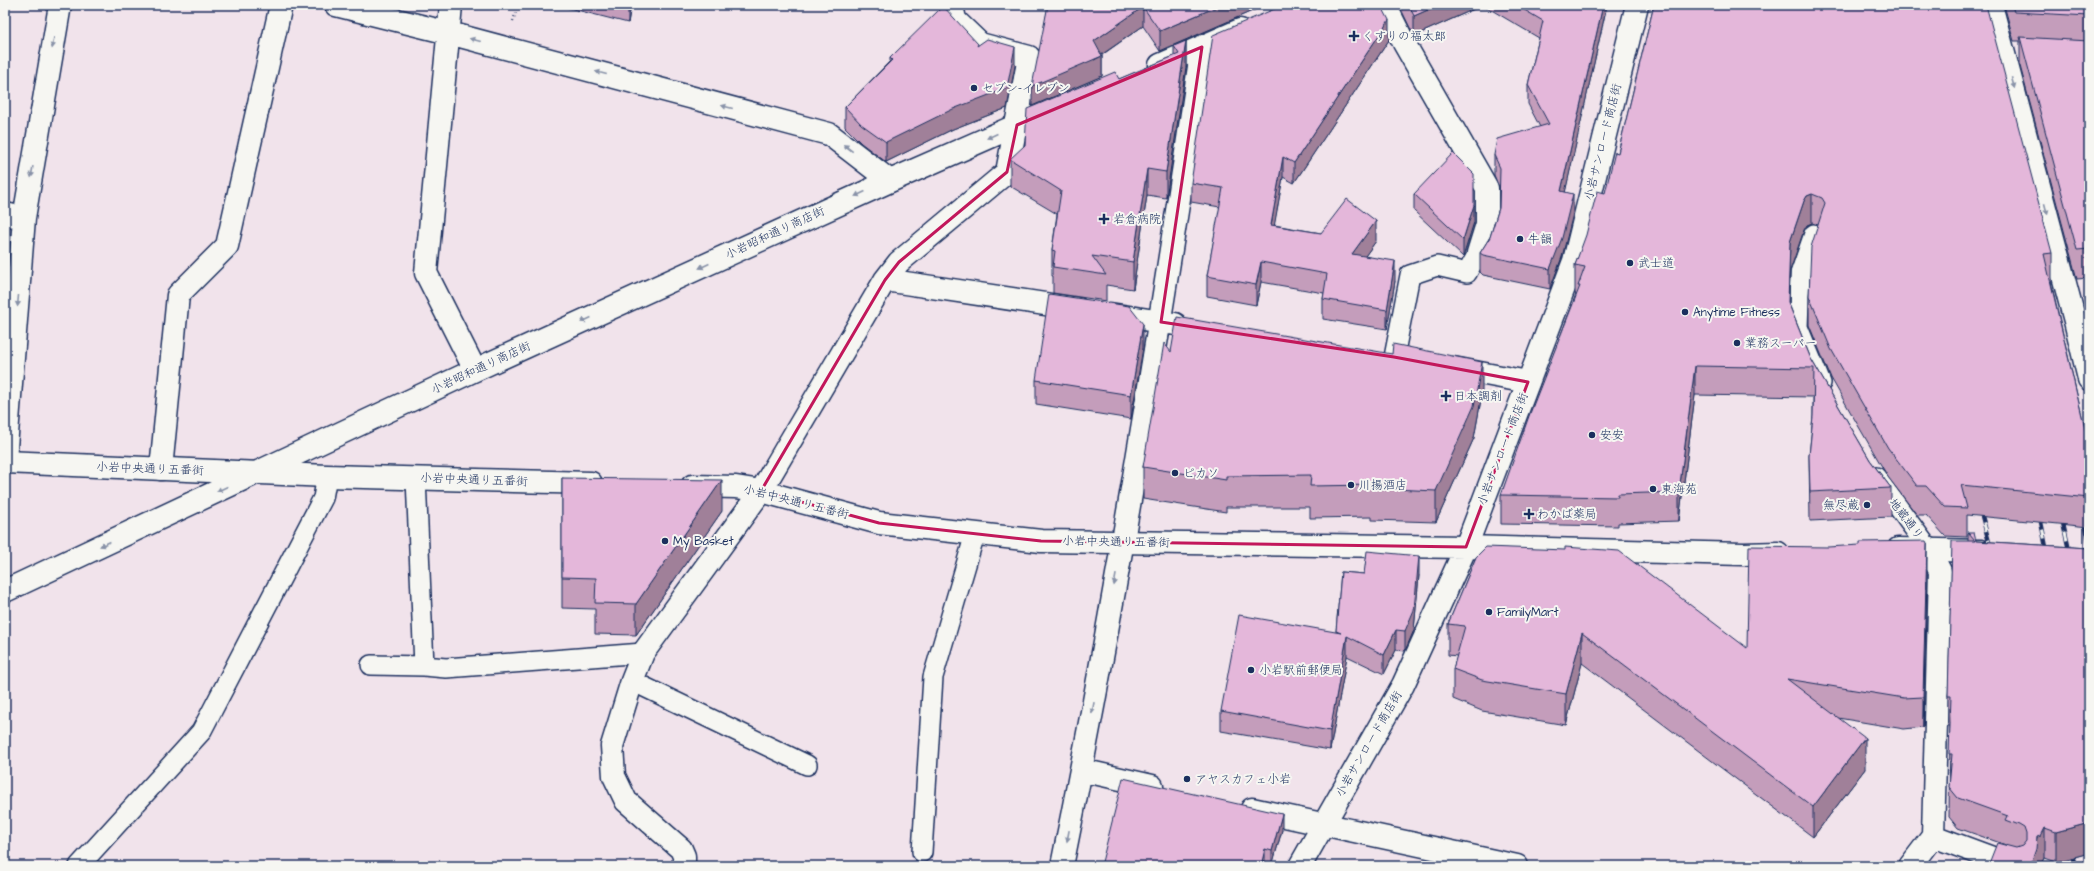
<svg xmlns="http://www.w3.org/2000/svg" width="2094" height="871" viewBox="0 0 2094 871" font-family="'Architects Daughter','Klee One',sans-serif">
<style>
.lines{fill:none;stroke-linecap:round;stroke-linejoin:round}
.service-casing{stroke:#1b2f5e;stroke-width:22}
.minor-casing{stroke:#1b2f5e;stroke-width:25}
.tertiary-casing{stroke:#1b2f5e;stroke-width:25}
.path{stroke:#1b2f5e;stroke-width:2.5;stroke-dasharray:1 3;stroke-linecap:butt}
.service{stroke:#f6f6f2;stroke-width:19}
.minor{stroke:#f6f6f2;stroke-width:22}
.tertiary{stroke:#f6f6f2;stroke-width:22}
.rail-casing{stroke:#1b2f5e;stroke-width:4.5}
.rail{stroke:#f6f6f2;stroke-width:3;stroke-dasharray:9;stroke-linecap:butt}
.wall{fill:#c49dbb;stroke:#1b2f5e}
.shaded-wall{fill:#a08099;stroke:#1b2f5e}
.building{fill:#e4b7da;stroke:#1b2f5e}
.oneway{fill:#8892a8}
.marked{fill:none;stroke:#c2185b;stroke-width:3;stroke-linejoin:round}
.poi-dot{fill:#1b2f5e;stroke:#f6f6f2;stroke-width:1.5}
.labels{text-anchor:middle;dominant-baseline:central;stroke-width:4;stroke-linejoin:round;paint-order:stroke}
.poi-label{font-size:12px;fill:#1b2f5e;stroke:#f6f6f2;text-anchor:start}
.street-label{font-size:12px;fill:#1b2f5e;stroke:#f6f6f2}
</style>
<rect width="100%" height="100%" fill="#f1e3eb"/>
<filter id="ink" filterUnits="userSpaceOnUse"><feTurbulence type="fractalNoise" baseFrequency=".025" numOctaves="2"/><feDisplacementMap in="SourceGraphic" scale="8" xChannelSelector="R" yChannelSelector="G"/><feConvolveMatrix kernelMatrix="1 2 1 2 8 2 1 2 1" color-interpolation-filters="sRGB"/></filter>
<g filter="url(#ink)">
<g class="lines">
<g class="service-casing">
<path id="service" d="M1814,234l-14,40 -2,53 23,56
M1394,357l16,-82 27,-9 30,7 11,-20
M1876,477l52,71
M416,478l8,188 22,2 197,-15
M371,665l53,1
M632,681l175,84
M922,852l11,-175 42,-143
M79,866l122,-134 122,-234 4,-22"/>
</g>
<g class="minor-casing">
<path id="minor" d="M336,5l113,28 380,101 61,47
M451,5l-25,268 49,97
M1385,5l19,38 83,145v36l-9,29
M1991,5l84,316 14,58
M1160,65l80,-35
M5,214l19,4
M885,280l193,29
M1110,314l65,10
M1453,368l75,14
M5,460l19,-242 36,-213
M161,469l17,-174 49,-49 54,-241
M5,591l470,-221 415,-189 164,-72
M1081,770l71,16
M1252,809l265,57
M1933,836l81,30
M684,866v-10l-3,-7 -55,-48 -12,-25 -2,-30 20,-65 11,-28 118,-162 124,-211 14,-18 108,-90 22,-115 -49,-13 -25,-24 -3,-15
M1062,866c55,-272 99,-545 140,-819
M1910,866l23,-30 7,-265 -12,-23"/>
</g>
<g class="tertiary-casing">
<path id="tertiary" d="M5,462l322,14 264,7
M692,486l44,1 25,4 118,32 162,18 425,6 277,7 35,-1
M1898,549l83,2
M1300,866l103,-181 63,-138 108,-286 63,-256"/>
</g>
<path class="path" d="M513,21l3,-9"/>
<use href="#service" class="service"/>
<use href="#minor" class="minor"/>
<use href="#tertiary" class="tertiary"/>
<g class="rail-casing">
<path id="rail" d="M1979,505l13,48
M2039,512l9,45
M2061,514l10,45
M2084,516l5,27
M2071,847l5,19"/>
</g>
<use href="#rail" class="rail"/>
</g>
<path class="wall" d="M537,5h16l-1,4z
M557,5h74l-3,18z
M1048,5h218l-106,46 -17,-25 -41,29v21l-70,30z
M1399,5h208l-42,187 8,22 -11,43 -12,32 -67,-14 -3,-3v-19l10,-16 9,-29v-21l-5,-12v-20l46,-28 -12,-23v-19l11,-47 -56,-33 -69,31z
M1654,5l398,248v29h-1l38,164v81l-122,-12v22l-22,-1 -19,-21h-9l-29,-38 -29,-50 -28,-49 -22,-53v-29l9,-71 -6,-2 -5,2 -3,5 -14,41 -1,33 22,55 59,101 21,28v29l-81,4 -1,-65 4,-40v-19l-118,-2 -16,126 -61,2v3l-117,-2v-29l75,-201h-1v-29l30,-72 13,-40z
M2004,5h85v273l-12,1 -57,-213v-25h-6z
M1389,40l-95,143 -11,-6 -9,48 47,8 55,8 -11,15 30,25 -8,48 -64,-10v-20l1,-6 -63,-11 -5,23 -49,-9v-20l13,-69 -29,-5v-19z
M1186,41v26l-20,131 -19,-3 -14,94 -27,-4v16l-53,-8v-17h-1v-26l5,-36 -47,-28v-27l109,-80 55,-23v-10z
M978,45l37,21 -8,42 -54,21 -67,33 -25,-19 -16,-16v-20l45,-46v-3z
M1414,194l60,28 -11,35 -49,-46z
M1143,348l-12,71 -95,-15v-24z
M1171,352l311,42 -8,44 -38,84 -64,-2v-3l-62,1v-11h-84v5l-83,-13v-32z
M562,478l160,33 -86,124 -41,-1v-25l-33,-1z
M1968,533l8,8 113,7v305l-33,9 -11,-4 -4,8 -35,-20v-1l-48,-17 -9,-11 1,-91h-2v-30l20,-155z
M1476,557l271,91 180,-74 -4,153 -19,2 -66,-11 27,51 -52,68 -231,-174 -16,62 -84,-14 -29,-12v-30l4,-13 -9,-1v-31z
M1341,572l23,2 55,1 -5,55 -9,21 -9,-1 -12,24 -37,-18 -17,94 -109,-19v-20l115,-79z
M1282,830l-10,36 -7,-1v1h-164z"/>
<path class="shaded-wall" d="M628,5h3l-3,18z
M1221,5h45l-106,46v-20z
M1439,5h44l-69,31v-20z
M1603,5h4l-46,206v-20z
M1143,7v19l-49,34 8,-4v20l-70,30v-20l62,-45z
M1389,20v20l-95,143v-20z
M1186,41v26l-20,131v-26z
M1015,47v19l-8,42 -54,21 -67,33v-20z
M1283,157v20l-12,67v-19z
M1147,169v26l-14,94v-27z
M1573,194v20l-11,43 -12,32v-20z
M1812,194v29l-5,2 -3,5 -14,41 -2,60v-29l2,-60 14,-41 3,-5z
M1474,205v17l-11,35v-17z
M1376,221v20l-24,33v-20z
M1395,261v20l-8,48v-19z
M1261,262v20l-5,23v-20z
M1143,324v24l-12,71v-24z
M1482,362v32l-8,44 -38,84v-31z
M1695,366v29l-16,126v-29z
M722,480v31l-86,124v-31z
M1927,543v31l-4,153v-30z
M1419,556v19l-5,55 -9,21v-20z
M1396,630v20l-12,24v-19z
M1582,633v30l-16,62v-31z
M1347,636v20l-17,94v-19z
M1865,738v31l-52,68v-30z
M1282,814v16l-10,36v-15z
M2089,823v30l-33,9v-30z
M2045,828v30l-4,8h-11l7,-29z
M1265,849v17h-4z"/>
<path class="building" d="M618,5h10v3z
M1048,5h173l-61,26 -17,-24 -49,34 8,15 -70,30z
M1284,5h97l8,15 -95,143 -11,-6 -12,68 50,8 26,-34 29,22 -24,33 43,7 -8,49 -64,-11 4,-25 -66,-12 -5,23 -49,-9 16,-88 -32,-5 22,-148z
M1409,5h30l-25,11z
M1516,5h87l-42,186 12,3 -11,44 -12,31 -67,-14 -3,-2 10,-16 9,-29 1,-40 -6,-13 3,-16 52,-15 -21,-39 15,-64z
M1654,5h332l66,248 -8,1 45,192v52l-128,-13 6,23 -22,-1 -19,-21h-9l-29,-38 -29,-50 -28,-49 -22,-53 2,-49 14,-44 -3,-5 -10,-4 -5,2 -3,5 -14,41 -2,60 23,57 59,101 21,28 -81,4 -1,-36 4,-40 1,-48 -119,-2 -16,126 -61,2v3l-117,-2 28,-79 51,-130h-2l7,-19 -10,-2 11,-30 11,-44 8,2 10,-41 3,1z
M2012,5h77v11l-75,-4z
M943,6l35,38 -1,2 10,-7 28,8 -8,41 -54,21 -67,33 -25,-18 -16,-17 47,-47 -2,-2z
M2020,37l69,4v208l-12,1z
M1186,41l-20,131 -19,-3 -14,93 -41,-6 14,19 -53,-8 2,-16 -3,-1 9,-59 -51,-32 15,-14 2,-36 88,-37 4,7 60,-25 -5,-8z
M1453,153l21,21v31l-11,35 -49,-46z
M1049,294l80,12 14,18 -12,71 -95,-15z
M1177,317l215,37 1,-10 89,18 -8,44 -38,85 -64,-3 1,-3 -63,1 1,-11 -85,1v4l-83,-13 21,-124 7,9z
M562,478l160,2 -86,124 -41,-1 1,-25 -34,-1z
M1968,533h6l2,8 113,7v275l-33,9 -11,-4 -4,8 -4,1 -1,12 -6,17h-42l9,-23 19,5 6,-2 4,-5v-7l-2,-6 -5,-3 -13,-5 2,-4 -50,-18 -9,-11 3,-33h-3l2,-58h-3l4,-155h23z
M1926,541l1,2 -4,154 -19,1 -117,-19 78,59 -52,69 -231,-174 -16,61 -84,-14 -29,-11 12,-43 -17,-2 28,-67 10,-10 79,3v-3l54,4 128,97 2,-102 79,1 32,-2v-3z
M1367,551l52,5 -5,54 -9,21 -9,-1 -12,25 -37,-19 -17,95 -109,-20 18,-96 102,18 -5,-2 5,-59 23,2z
M1123,778l159,36 -10,37 -7,-2 -4,17h-160z"/>
<defs><path id="oneway-solid" d="M-6-.8H1V-3.2L6.5 0L1 3.2V.8H-6Z"/></defs>
<g class="oneway">
<use href="#oneway-solid" transform="translate(475 40) rotate(-165)"/>
<use href="#oneway-solid" transform="translate(53 43) rotate(99)"/>
<use href="#oneway-solid" transform="translate(601 73) rotate(-165)"/>
<use href="#oneway-solid" transform="translate(2013 83) rotate(75)"/>
<use href="#oneway-solid" transform="translate(727 107) rotate(-165)"/>
<use href="#oneway-solid" transform="translate(992 136) rotate(156)"/>
<use href="#oneway-solid" transform="translate(848 148) rotate(-142)"/>
<use href="#oneway-solid" transform="translate(32 172) rotate(99)"/>
<use href="#oneway-solid" transform="translate(860 194) rotate(155)"/>
<use href="#oneway-solid" transform="translate(2046 209) rotate(75)"/>
<use href="#oneway-solid" transform="translate(704 266) rotate(155)"/>
<use href="#oneway-solid" transform="translate(18 301) rotate(95)"/>
<use href="#oneway-solid" transform="translate(586 320) rotate(155)"/>
<use href="#oneway-solid" transform="translate(222 489) rotate(155)"/>
<use href="#oneway-solid" transform="translate(105 544) rotate(155)"/>
<use href="#oneway-solid" transform="translate(1115 580) rotate(100)"/>
<use href="#oneway-solid" transform="translate(1093 708) rotate(100)"/>
<use href="#oneway-solid" transform="translate(1068 836) rotate(101)"/>
</g>
</g>
<path class="marked" d="M1202,47l-41,275 233,35 134,25 -62,165 -425,-6 -162,-18 -118,-32 124,-211 14,-18 108,-90 10,-47z"/>
<g class="poi-dot">
<path d="M1352 30h4v4h4v4h-4v4h-4v-4h-4v-4h4z"/>
<circle cx="974" cy="88" r="4"/>
<path d="M1102 213h4v4h4v4h-4v4h-4v-4h-4v-4h4z"/>
<circle cx="1520" cy="239" r="4"/>
<circle cx="1630" cy="263" r="4"/>
<circle cx="1685" cy="312" r="4"/>
<circle cx="1737" cy="343" r="4"/>
<path d="M1444 390h4v4h4v4h-4v4h-4v-4h-4v-4h4z"/>
<circle cx="1592" cy="435" r="4"/>
<circle cx="1175" cy="473" r="4"/>
<circle cx="1351" cy="485" r="4"/>
<circle cx="1653" cy="489" r="4"/>
<circle cx="1867" cy="505" r="4"/>
<path d="M1527 508h4v4h4v4h-4v4h-4v-4h-4v-4h4z"/>
<circle cx="665" cy="541" r="4"/>
<circle cx="1489" cy="612" r="4"/>
<circle cx="1251" cy="670" r="4"/>
<circle cx="1187" cy="779" r="4"/>
</g>
<g class="labels">
<g class="poi-label">
<text x="1362" y="36">くすりの福太郎</text>
<text x="982" y="88">セブン-イレブン</text>
<text x="1113" y="219">岩倉病院</text>
<text x="1528" y="239">牛韻</text>
<text x="1638" y="263">武士道</text>
<text x="1693" y="312">Anytime Fitness</text>
<text x="1745" y="343">業務スーパー</text>
<text x="1454" y="396">日本調剤</text>
<text x="1600" y="435">安安</text>
<text x="1183" y="473">ピカソ</text>
<text x="1359" y="485">川揚酒店</text>
<text x="1661" y="489">東海苑</text>
<text x="1859" y="505" text-anchor="end">無尽蔵</text>
<text x="1537" y="514">わかば薬局</text>
<text x="673" y="541">My Basket</text>
<text x="1497" y="612">FamilyMart</text>
<text x="1259" y="670">小岩駅前郵便局</text>
<text x="1195" y="779">アヤスカフェ小岩</text>
</g>
<g class="street-label">
<text transform="translate(1603 142) rotate(-76)">小岩サンロード商店街</text>
<text transform="translate(775 233) rotate(-25)">小岩昭和通り商店街</text>
<text transform="translate(481 368) rotate(-25)">小岩昭和通り商店街</text>
<text transform="translate(1503 449) rotate(-69)">小岩サンロード商店街</text>
<text transform="translate(150 469) rotate(2)">小岩中央通り五番街</text>
<text transform="translate(474 480) rotate(2)">小岩中央通り五番街</text>
<text transform="translate(796 502) rotate(14)">小岩中央通り五番街</text>
<text transform="translate(1906 519) rotate(53)">地蔵通り</text>
<text transform="translate(1116 542) rotate(1)">小岩中央通り五番街</text>
<text transform="translate(1369 744) rotate(-60)">小岩サンロード商店街</text>
</g>
</g>
<rect width="2094" height="871" fill="none" stroke="#f6f6f2" stroke-width="20"/>
<rect x="10" y="10" width="2074" height="851" fill="none" stroke="#1b2f5e" stroke-width="1.5" filter="url(#ink)"/>
</svg>
